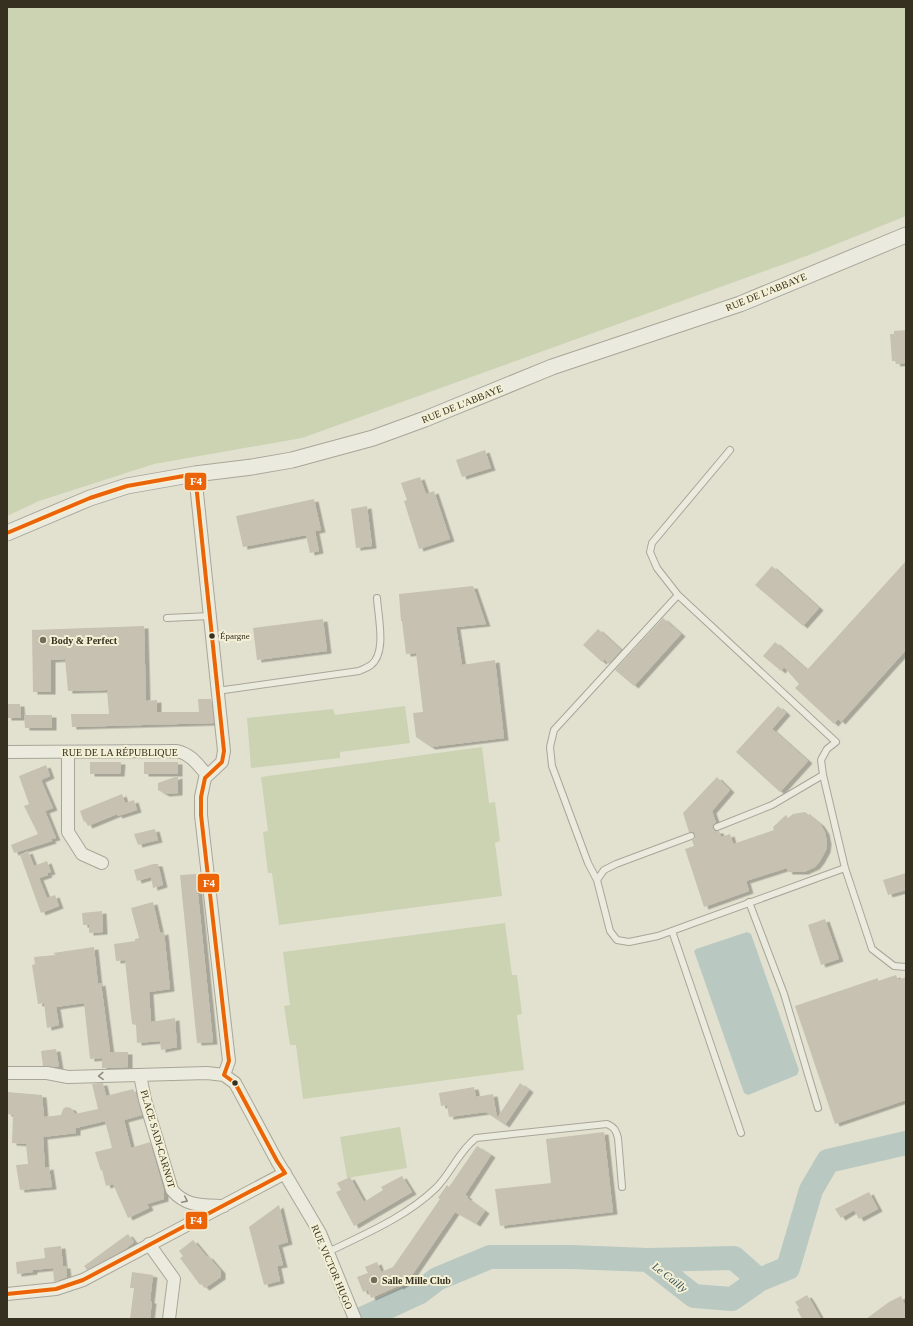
<svg xmlns="http://www.w3.org/2000/svg" width="913" height="1326" viewBox="0 0 913 1326" font-family="'Times New Roman',serif">
<style>
.green{fill:#cbd3b3}
.water{fill:#b9c9c2}
.lines{fill:none;stroke-linecap:round;stroke-linejoin:round}
.river{stroke:#b9c9c2;stroke-width:24}
.building{fill:#c6c1b0;filter:url(#shadow)}
.service-casing{stroke:#a8a698;stroke-width:8}
.minor-casing{stroke:#a8a698;stroke-width:14}
.tertiary-casing{stroke:#a8a698;stroke-width:17}
.service{stroke:#ebeadf;stroke-width:6}
.minor{stroke:#ebeadf;stroke-width:12}
.tertiary{stroke:#ebeadf;stroke-width:15}
.bus-1-casing{stroke:#f3f0d6;stroke-width:7}
.bus-1{stroke:#ec6408;stroke-width:4}
.oneway{stroke:#908d80}
.bus-dot{fill:#363020;stroke:#f3f0d6;stroke-width:1.5}
.poi-dot{fill:#726e5d;stroke:#f3f0d6;stroke-width:1.5}
.labels{text-anchor:middle;dominant-baseline:central;stroke-width:4;stroke-linejoin:round;paint-order:stroke}
.bus-label{font-size:9px;fill:#363020;stroke:#f3f0d6;text-anchor:start}
.street-label{font-size:10px;fill:#363020;stroke:#f3f0d6}
.poi-label{font-size:10px;font-weight:bold;fill:#363020;stroke:#f3f0d6;text-anchor:start}
.water-label{font-size:11px;font-style:italic;fill:#314f55;stroke:#f3f0d6}
.line-badge{stroke:#f3f0d6;stroke-width:1.5}
.badge-label{font-size:11px;text-anchor:middle;font-weight:bold;fill:#fff}
</style>
<defs>
<filter id="shadow"><feDropShadow dx="4.5" dy="2.5" stdDeviation="0" flood-color="#0004"/></filter>
</defs>
<rect width="100%" height="100%" fill="#e2e1cf"/>
<path class="green" d="M7,7h899v209l-97,39 -507,183 -148,26 -115,37 -32,15z
M405,706l5,37 -70,9v6l-89,10 -4,-50 86,-9 2,6z
M482,747l7,56 6,-1 5,39 -5,2 7,53 -223,29 -7,-52h-4l-5,-41 5,-1 -7,-54z
M505,923l7,52h5l5,39 -5,1 7,55 -221,29 -7,-54h-6l-6,-39 6,-1 -7,-53z
M400,1127l7,41 -60,10 -7,-41z"/>
<path class="water" d="M747,932l4,2 48,136 -2,5 -49,20 -4,-2 -50,-142 2,-2z"/>
<g class="lines">
<path class="river" d="M648,1260l86,-2 25,22
M362,1319l58,-27 17,-13 53,-22h81l77,3 46,36 38,3 27,-19 29,-12 23,-78 17,-29 78,-18"/>
</g>
<path class="building" d="M906,330v33l-10,1 -1,-3h-3l-2,-27h4v-3z
M485,450l6,18 -29,9 -6,-17z
M420,477l6,17 8,-3 16,48 -31,10 -15,-48 3,-1 -6,-17z
M314,499l7,31 -6,1 4,20 -9,2 -4,-18 -63,12 -7,-31z
M367,506l5,40 -16,2 -5,-39z
M906,561v89l-65,72 -3,-3 -4,5 -39,-36 4,-4 -15,-17 -3,4 -18,-15 12,-14 32,28z
M772,566l47,42 -16,18 -48,-41z
M473,586l13,38 -30,3 6,38 33,-5 9,78 -73,9 -15,-10 -3,-24 10,-1 -7,-59 -10,1 -4,-33h-1l-2,-27z
M663,618l18,16 -47,52 -19,-16z
M323,619l4,32 -70,9 -4,-32z
M144,626l2,75 11,-1v12h42l-1,-13h13l3,24 -142,4 -1,-13h38l-2,-24 -39,1 -3,-32 -14,1v32h-18l-1,-62z
M598,629l23,21 -12,14 -5,-5 -2,3 -19,-17z
M7,704h13l1,14h-14z
M778,706l8,7 -14,16 36,32 -28,31 -44,-40z
M24,715h28v13h-27z
M90,762h31l-1,12h-30z
M144,762h34v12h-34z
M46,765l4,11 -9,4 12,28 -8,3 11,27 -5,1 1,2 -38,12 -3,-8 27,-11 -14,-28 5,-2 -10,-28z
M178,776v17l-13,1 -7,-4v-7z
M717,777l13,13 -18,21 4,12 -3,2v3l2,3h4l2,6 9,-3 3,10 41,-14 -1,-3 13,-12 2,3 5,-4 12,-2 15,12 5,8 2,10 -1,8 -6,11 -5,6 -11,5h-16l-1,-4 -41,13 3,10 -45,16 -19,-58 9,-3 -2,-6 3,-1v-4l-1,-3h-5l-6,-19z
M122,794l3,9 9,-3 3,10 -19,6 -1,-2 -29,12 -3,-5 -1,1 -4,-11z
M155,829l3,11 -20,5 -4,-11z
M28,851l6,15 13,-5 4,11 -4,1 1,2 -9,3 8,20 8,-3 4,11 -18,7 -21,-58z
M153,864h5l5,21 -10,3 -2,-11 -14,4 -3,-11z
M906,873v17l-18,5 -5,-15z
M196,874l17,168 -16,1 -17,-168z
M153,902l7,31 4,-1 6,57 -21,3 2,30 24,-4 2,29 -16,3 -1,-9 -23,2 -1,-18 -4,-1 -7,-64 -9,1 -2,-17 21,-3v-2l4,-1 -8,-30z
M102,911l1,21 -14,1v-8h-6l-1,-12z
M825,919l14,40 -18,6 -13,-40z
M94,947l4,37 3,-1 9,69h18v15l-26,1v-10l-12,1 -6,-56 -28,4 3,18 -12,3 -3,-25 -6,1 -6,-39 3,-1 -1,-7 22,-2 -3,-2z
M896,975l2,5 8,-3v123l-71,24 -40,-118 83,-28v3z
M56,1049l3,18 -16,-1 -2,-15z
M103,1083l3,13 27,-7 3,5 6,21 -18,5 7,28 19,-6 14,49v8l-17,5 2,4 -21,10 -15,-34 -7,2 -4,-16 -1,1 -6,-19 17,-4 -7,-27 -29,7v5l-33,4 2,31 4,-1 3,20 -32,3 -4,-25 12,-1 -2,-20 -14,-1 1,-28 -6,-1v-22l35,3 2,22 17,-2 2,-6 3,-2 5,1 4,6 23,-5 -6,-25z
M520,1083l9,7 -24,35 -19,-13 -37,5 -2,-12 -6,1 -2,-13 35,-6 2,10 17,-3 4,24z
M604,1132l9,80 -113,14 -5,-37 56,-6 -5,-44z
M477,1146l14,9 -26,40 3,2 -1,1 18,13 -9,13 -21,-12 -47,69 -9,6 -1,-1 -27,12 -3,-8 -5,2 -6,-15 11,-4 -3,-6 12,-5 4,10 12,-5 47,-68 -2,-1 9,-13 2,2z
M402,1176l10,16 -58,34 -18,-34 5,-2 -4,-7 13,-6 14,25 19,-12 -2,-3z
M869,1192l9,17 -19,10 -5,-9 -13,8 -6,-9z
M279,1205l9,37 -10,3 5,20 -6,1 3,15 -16,4 -15,-58z
M128,1234l6,8 -10,8 -37,20 -3,-4z
M193,1240l14,17 1,-1 13,15v6l-16,11 -4,-4 -1,1 -20,-27 3,-2 -4,-5z
M61,1246l2,20h3l1,11 -13,5 -1,-14 -20,2v2l-16,2 -1,-12 29,-4 -1,-10z
M132,1272l21,3 -3,26h2l-2,18h-20l4,-31h-4z
M807,1295l4,6 10,18h-17l-3,-2 -4,-8 2,-1 -4,-6z
M901,1296l5,12v11h-40l23,-17z"/>
<g class="lines">
<g class="service-casing">
<path id="service" d="M730,450l-78,93 -2,9 7,16 21,27 158,147 -9,7 -6,11 2,15 22,93 27,81 22,17 12,1
M167,618l43,-2
M217,691l142,-20c4,-2 8,-3 12,-6 16,-12 7,-49 6,-67
M717,827l55,-22 51,-30
M691,836l-75,28 -12,6 -7,10 13,51 7,9 12,2 29,-6 187,-68
M597,880l-9,-17 -36,-97 -2,-19 4,-17 124,-135
M749,902l35,92 34,114
M672,931l69,202
M328,1252c37,-18 78,-35 108,-64 15,-15 23,-37 40,-50l131,-14c7,3 9,6 11,14l4,49"/>
</g>
<g class="minor-casing">
<path id="minor" d="M195,474l29,277 -2,11 -17,16 -4,19v18l28,246 -5,14
M7,752l170,-1c14,3 21,14 30,24
M68,752v80l14,22 20,9
M7,1073h40l21,4 139,-4 17,2 11,8 42,78 11,18 32,54 35,86
M140,1075l5,25 27,90c14,17 31,15 52,16
M149,1244l25,35 -5,40
M7,1294l49,-5 27,-9 202,-107"/>
</g>
<g class="tertiary-casing">
<path id="tertiary" d="M7,533l83,-35 37,-12 68,-12 57,-7 40,-7 81,-22 52,-19 127,-52 188,-63 166,-69"/>
</g>
<use href="#service" class="service"/>
<use href="#minor" class="minor"/>
<use href="#tertiary" class="tertiary"/>
<g class="bus-1-casing">
<path id="bus-1" d="M7,533l83,-35 37,-12 68,-12 29,277 -2,11 -17,16 -4,19v18l28,246 -5,14 11,8 42,78 8,12 -202,107 -27,9 -49,5"/>
</g>
<use href="#bus-1" class="bus-1"/>
</g>
<defs><path id="oneway-chevron" d="M-2-3.5L2.5 0L-2 3.5" fill="none" stroke-width="1.6" stroke-linecap="round" stroke-linejoin="round"/></defs>
<g class="oneway">
<use href="#oneway-chevron" transform="translate(101 1076) rotate(177)"/>
<use href="#oneway-chevron" transform="translate(185 1200) rotate(26)"/>
</g>
<g class="bus-dot">
<circle cx="212" cy="636" r="3.5"/>
<circle cx="235" cy="1083" r="3.5"/>
</g>
<g class="poi-dot">
<circle cx="43" cy="640" r="4"/>
<circle cx="374" cy="1280" r="4"/>
</g>
<g class="labels">
<g class="bus-label">
<text x="220" y="636">Épargne</text>
</g>
<g class="street-label">
<text transform="translate(766 292) rotate(-22)">RUE DE L'ABBAYE</text>
<text transform="translate(462 404) rotate(-22)">RUE DE L'ABBAYE</text>
<text x="120" y="752">RUE DE LA RÉPUBLIQUE</text>
<text transform="translate(158 1139) rotate(74)">PLACE SADI-CARNOT</text>
<text transform="translate(332 1267) rotate(67)">RUE VICTOR HUGO</text>
</g>
<g class="poi-label">
<text x="51" y="640">Body &amp; Perfect</text>
<text x="382" y="1280">Salle Mille Club</text>
</g>
<g class="water-label">
<text transform="translate(670 1277) rotate(38)">Le Cailly</text>
</g>
</g>
<g class="line-badge">
<rect x="184" y="472" width="23" height="19" rx="4" fill="#ec6408"/>
<rect x="197" y="873" width="23" height="20" rx="4" fill="#ec6408"/>
<rect x="185" y="1211" width="23" height="19" rx="4" fill="#ec6408"/>
</g>
<g class="badge-label">
<text x="196" y="485">F4</text>
<text x="209" y="887">F4</text>
<text x="196" y="1224">F4</text>
</g>
<rect width="913" height="1326" fill="none" stroke="#363020" stroke-width="16"/>
</svg>
